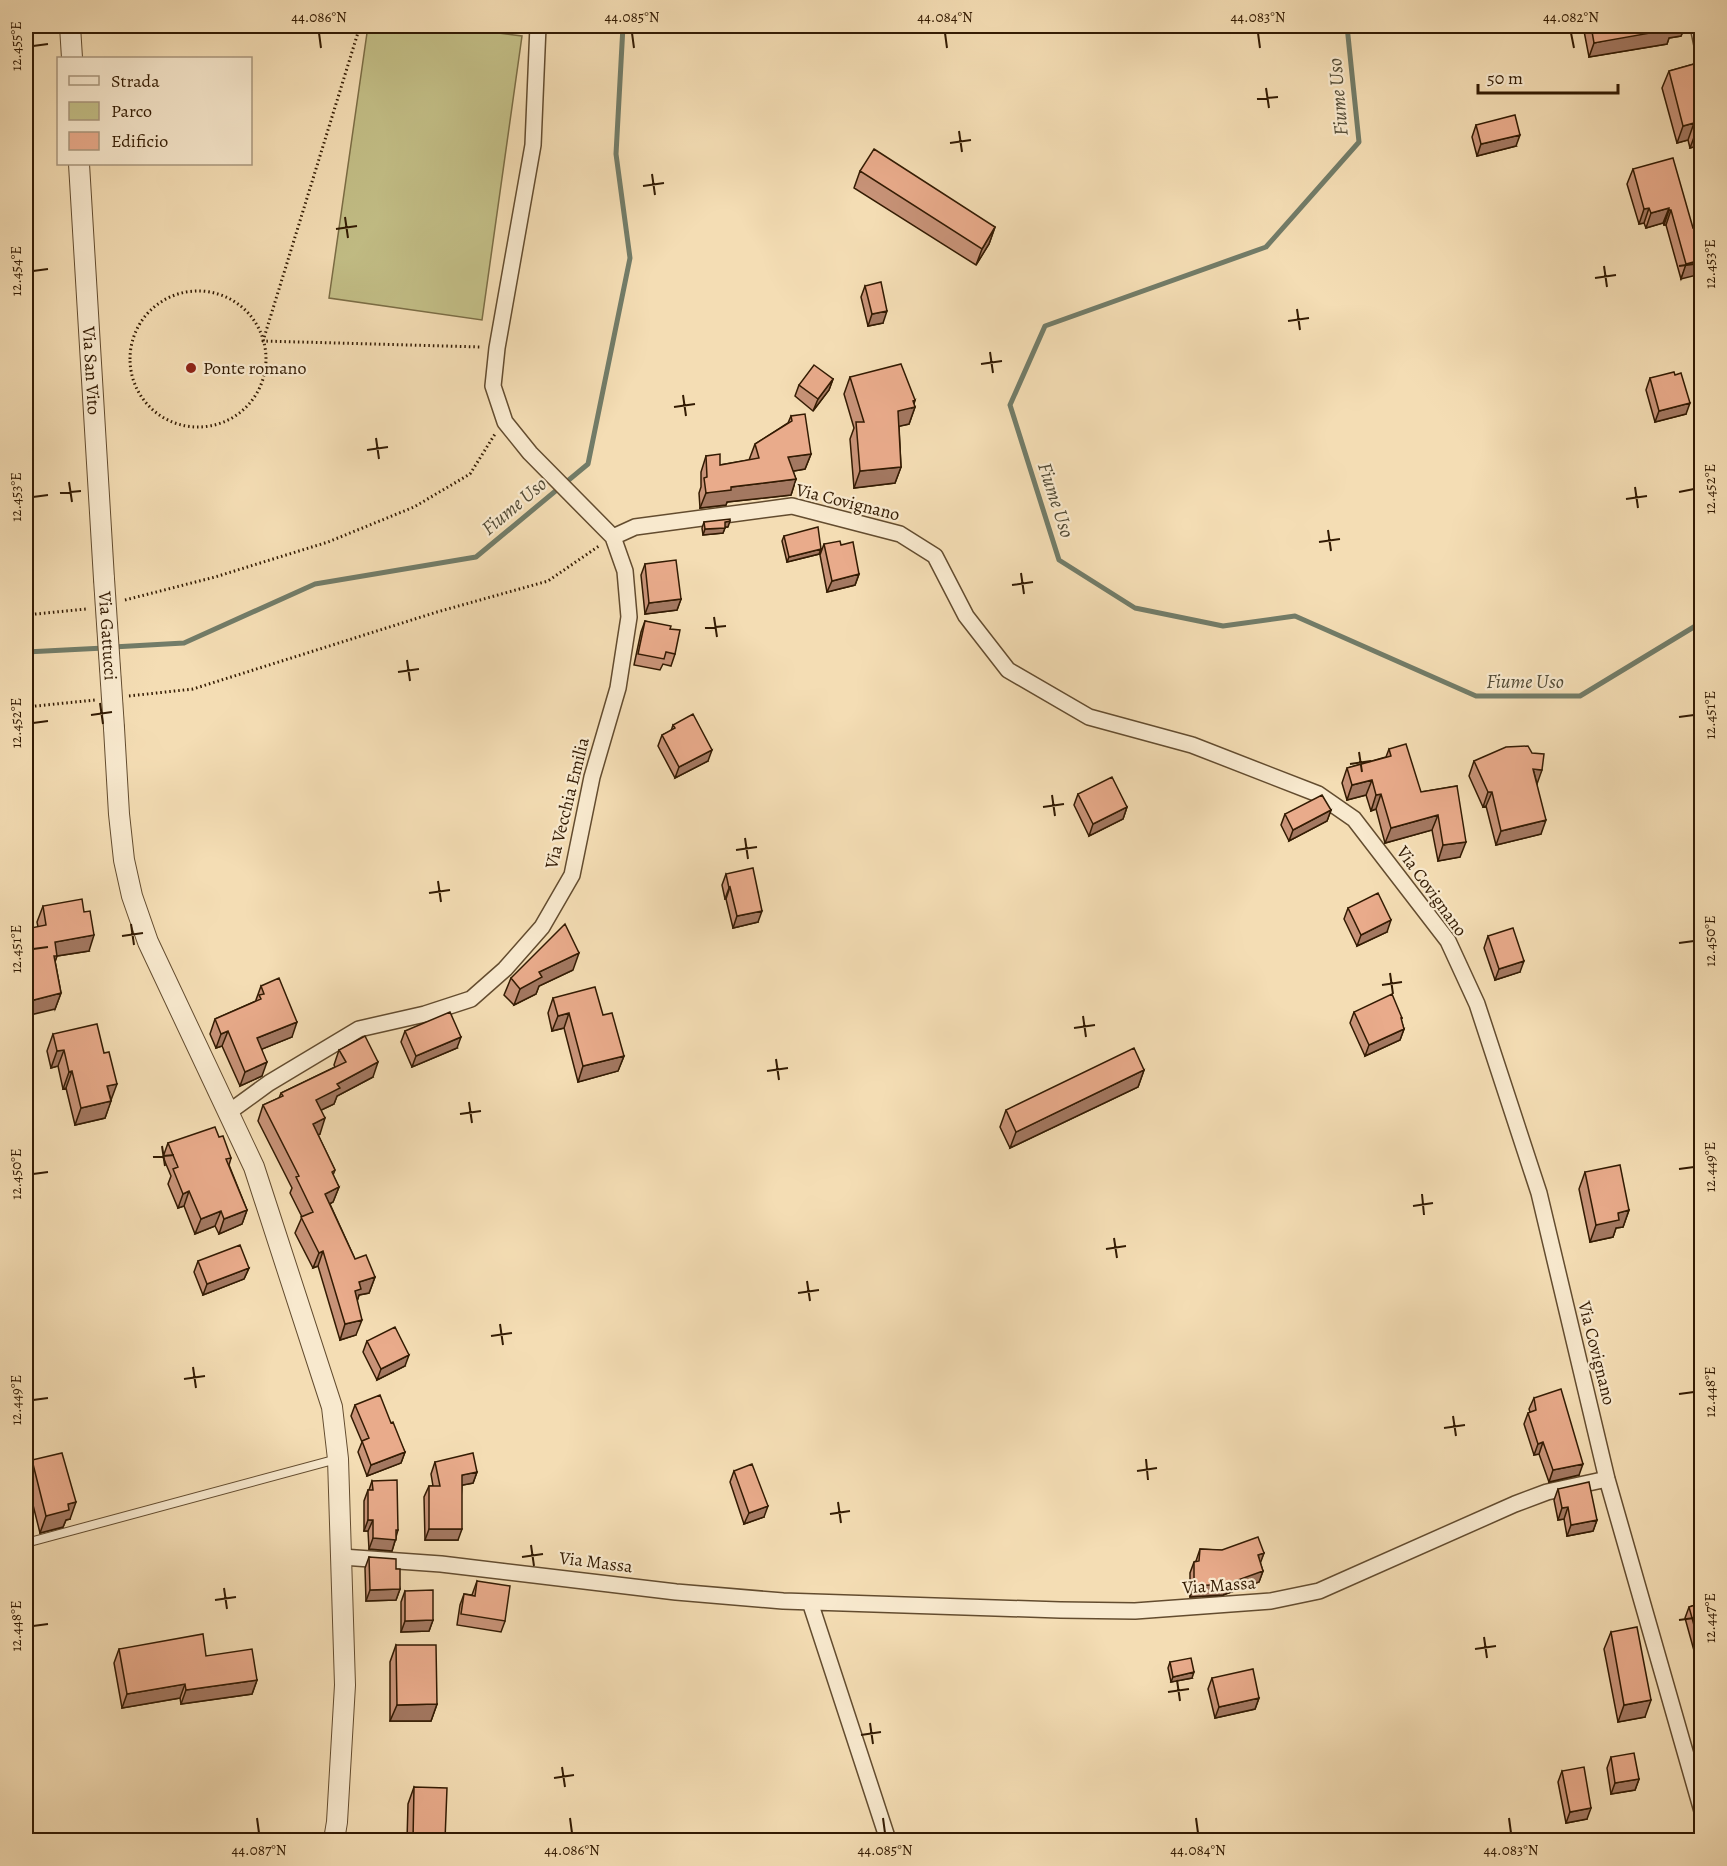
<svg xmlns="http://www.w3.org/2000/svg" width="1727" height="1866" viewBox="0 0 1727 1866" font-family="Alegreya,serif">
<style>
.green{fill:#c3bf87;stroke:#7b6d45;stroke-width:1.5}
.lines{fill:none;stroke-linecap:round;stroke-linejoin:round}
.stream{stroke:#727c68;stroke-width:5}
.service-casing{stroke:#634c2f;stroke-width:10}
.minor-casing{stroke:#634c2f;stroke-width:18}
.tertiary-casing{stroke:#634c2f;stroke-width:22}
.path{stroke:#331b03;stroke-width:3;stroke-dasharray:1.5 3;stroke-linecap:butt}
.service{stroke:#f8e9ce;stroke-width:8}
.minor{stroke:#f8e9ce;stroke-width:15}
.tertiary{stroke:#f8e9ce;stroke-width:20}
.tertiary-bridge-casing{stroke:#634c2f;stroke-width:22;stroke-linecap:butt}
.tertiary-bridge{stroke:#f8e9ce;stroke-width:20}
.wall{fill:#c89378;stroke:#331b03;stroke-width:1.5}
.shaded-wall{fill:#a37861;stroke:#331b03;stroke-width:1.5}
.building{fill:#e9ab8b;stroke:#331b03;stroke-width:1.5}
.ticks{fill:none;stroke:#331b03;stroke-width:2}
.poi-dot{fill:#8f2418;stroke:#f8e9ce;stroke-width:2}
.labels{text-anchor:middle;dominant-baseline:central;stroke-width:4.5;stroke-linejoin:round;paint-order:stroke}
.poi-label{font-size:18px;fill:#331b03;stroke:#f8e9ce;text-anchor:start}
.street-label{font-size:18px;fill:#331b03;stroke:#f8e9ce}
.water-label{font-size:20px;font-style:italic;fill:#524b36;stroke:#f8e9ce}
.neatline{fill:none;stroke:#331b03;stroke-width:2}
.ticks-label{font-size:15px;text-anchor:middle;fill:#331b03}
</style>
<rect width="100%" height="100%" fill="#f4ddb4"/>
<filter id="stains"><feTurbulence type="fractalNoise" baseFrequency=".00333" numOctaves="4"/><feColorMatrix values="0 0 0 0 .2 0 0 0 0 .09 0 0 0 0 .02 0 0 0 .5 -.17"/></filter>
<radialGradient id="worn" r=".72"><stop offset=".6" stop-color="#630" stop-opacity="0"/><stop offset="1" stop-color="#630" stop-opacity=".3"/></radialGradient>
<path class="green" d="M368,26h77l77,10 -40,284 -153,-22z"/>
<g class="lines">
<path class="stream" d="M1347,26l12,116 -93,105 -221,79 -35,79 49,155 76,48 88,18 72,-10 181,80h104l122,-74
M113,647l71,-4 131,-59 161,-27 112,-93 42,-206 -14,-104 7,-128
M26,652l78,-4"/>
<g class="service-casing">
<path id="service" d="M26,1543l311,-84"/>
</g>
<g class="minor-casing">
<path id="minor" d="M1698,26l4,19
M613,537l22,-10 157,-21 108,28 35,22 31,60 42,54 81,47 103,28 126,49 36,25 94,122 29,63 62,189 68,286 95,332
M229,1112l40,-29 90,-54 66,-15 46,-15 34,-30 37,-42 30,-52 20,-98 26,-89 11,-71 -4,-46 -12,-34 -83,-84 -25,-31 -12,-36 4,-38 36,-203 5,-119
M342,1557l99,7 235,28 107,9 277,9 75,1 136,-10 48,-10 196,-87 32,-12 60,-13
M810,1602l78,238"/>
</g>
<g class="tertiary-casing">
<g id="tertiary">
<path d="M70,26l2,32"/>
<path id="s1" d="M79,164l25,415"/>
<path d="M114,728l5,86 5,46 8,36 16,46 106,225 78,240 6,52 7,226 -8,137 -3,18"/>
</g>
</g>
<path class="path" d="M360,26l-97,315 218,6
M130 359a68 68 0 1 1 136 0a68 68 0 1 1-136 0Z
M125,600l90,-23 113,-35 86,-35 56,-33 25,-40
M26,615l60,-6
M129,696l64,-7 244,-77 111,-31 51,-35
M26,707l69,-7"/>
<use href="#service" class="service"/>
<use href="#minor" class="minor"/>
<use href="#tertiary" class="tertiary"/>
<g class="tertiary-bridge-casing">
<g id="tertiary-bridge">
<path id="s2" d="M104,579l10,149"/>
</g>
</g>
<use href="#tertiary-bridge" class="tertiary-bridge"/>
</g>
<path class="wall" d="M1586,26h99l-4,10 -12,2 -2,6 -78,13 -5,-26z
M1701,62v83l-11,3 -2,-8 -11,3 -15,-55 7,-17z
M1476,125l40,21 -39,10 -5,-19z
M1633,169l60,59 8,-2 -20,53 -15,-54h-2l-1,-2 -17,5 -2,-5 -5,1 -12,-40z
M860,171l135,56 -6,17 -13,21 -122,-77z
M865,286l18,37 -15,3 -7,-29z
M1701,306v42l-1,1 -6,-31 4,-11z
M1675,375l11,39 -31,8 -9,-32 4,-12z
M850,377l65,23 -1,4 1,3 -6,17 -10,2 2,41 -6,16 -41,5 -4,-49 4,-11 -10,-34z
M833,379l-4,11 -16,21 -18,-15 4,-11z
M791,416l20,38 -6,15 -12,2 3,8 -5,16 -64,7 -1,3 -26,3 -1,-15 2,-6v-15l5,-16 14,9 29,-5 6,-16 33,-21z
M704,522l24,5h-3l-2,6 -20,2 -1,-7z
M784,536l37,13 -2,5 -32,8 -5,-21z
M824,544l17,1 18,29 -4,11 -28,7 -7,-37z
M645,564l36,35 -4,11 -32,4 -4,-39z
M645,621l25,8 5,25 -4,12 -8,-2 -3,6 -26,-5 7,-33z
M673,725l35,36 -33,17 -17,-32 4,-11 9,-4z
M1389,749l32,43 36,-6 3,71 -22,4 -6,-31 -47,13 -9,-34 -5,2 -5,-16 -19,5 -5,-17 5,-15 39,-11z
M1474,761l63,23 4,50 -45,11 -10,-39 -3,1 -14,-31z
M1078,794l49,13 -4,12 -34,17 -15,-31z
M1331,810l-4,11 -38,20 -8,-16 4,-11z
M726,874l32,48 -25,6 -7,-29h-1l-3,-14z
M43,906l46,45 -32,5 -2,5 6,32 -6,16 -18,-87z
M1348,908l39,24 -30,14 -13,-27z
M1488,936l32,36 -25,8 -11,-32z
M573,970l-34,16 -3,8 -22,11 -10,-10 7,-17z
M261,986l31,51 -30,12v27l-22,10 -18,-40 -6,2 -6,-14 5,-15 41,-18v-1z
M553,998l71,58 -6,15 -40,11 -14,-54 -12,3 -4,-18z
M1354,1012l48,6 -1,2 3,9 -4,11 -35,16 -15,-33z
M405,1031l52,17 -45,19 -11,-25z
M53,1034l58,66 -6,18 -30,7 -9,-37 -3,1 -5,-23 -7,2 -4,-17z
M339,1050l34,27 -36,19 -3,8 -13,6 -1,24 -2,1 17,35 -2,5 6,12 -6,15 -3,2 25,55 20,18 -6,16 -10,2 -2,6 -1,34 -16,5 -22,-74 -5,2 -18,-35 7,-16 -12,-24 2,-5 -34,-67 5,-16 16,-7 2,-5 54,-26 -1,-2z
M1144,1070l-6,17 -128,61 -10,-21 6,-17z
M219,1137l12,21 -2,7 18,45 -5,14 -23,10 -4,-8 -20,8 -11,-28 -6,2 -10,-24 3,-8 -8,-19 5,-14z
M1585,1172l44,38 -6,17 -7,1 -3,9 -23,5 -11,-53z
M198,1261l51,7 -5,11 -41,16 -9,-23z
M367,1341l38,25 -28,14 -14,-28z
M1534,1398l45,77 -30,7 -10,-28 -5,1 -10,-31 4,-11 2,-1 -1,-3z
M355,1405l36,18 14,29 -4,11 -34,13 -9,-24 4,-10 -11,-26z
M32,1460l38,59 -4,1 -3,7 -23,6 -14,-56z
M435,1462l42,10 -4,11 -11,2 -4,55h-33l-1,-43 5,-11h4l-2,-12z
M734,1471l30,46 -20,7 -14,-42z
M372,1481l24,57 -4,13 -23,-2 -1,-18h-4v-30l4,-11h1z
M1558,1489l39,31 -4,11 -26,5 -3,-17 -6,1 -4,-20z
M1200,1549l64,4 -4,9 3,9 -4,11 -36,13 -33,2v-24l4,-11 2,-1z
M369,1557l27,12 4,20 -4,11 -30,1 -1,-33z
M477,1581l28,40 -4,11 -44,-7 3,-20 4,-11 8,1z
M405,1591l28,29 -4,11 -28,1v-30z
M1701,1603v54l-5,1 -11,-40 4,-11z
M1611,1632l34,85 -27,5 -14,-73z
M396,1645l41,59 -6,17h-41v-59z
M119,1649l87,7 51,24 -5,14 -71,10 -1,-6 -58,10 -8,-45z
M1170,1662l22,16 -21,4 -3,-14z
M1212,1678l47,20 -4,11 -40,9 -7,-29z
M1611,1757l28,22 -4,11 -24,4 -4,-26z
M1562,1771l25,48 -21,4 -8,-41z
M414,1787l31,53h-38l1,-36z"/>
<path class="shaded-wall" d="M1671,26h14l-4,10 -12,2 -2,6 -78,13 5,-14z
M1694,123l-6,17 -11,3 6,-17z
M1701,130v15l-11,3 6,-16z
M1520,135l-4,11 -39,10 4,-12z
M1649,208l-5,15 -5,1 5,-15z
M1669,208l-6,15 -17,5 5,-15z
M1669,210h2l-5,15h-2z
M995,227l-6,17 -13,21 6,-16z
M1701,260v14l-20,5 5,-15z
M887,311l-4,12 -15,3 4,-12z
M833,379l-4,11 -16,21 5,-12z
M915,400l-3,8 3,-1 -6,17 -17,4 6,-17z
M1690,403l-4,11 -31,8 4,-11z
M811,454l-6,15 -22,4 5,-16z
M901,467l-6,16 -41,5 6,-17z
M796,479l-5,16 -64,7 -1,3 -26,3 6,-15 25,-6z
M730,521l-2,6h-5l2,-5z
M725,528l-2,5 -20,2 2,-6z
M821,549l-2,5 -32,8 2,-5z
M859,574l-4,11 -28,7 5,-11z
M681,599l-4,11 -32,4 4,-11z
M712,750l-4,11 -33,17 4,-11z
M1533,769l9,1 -5,14z
M1372,780l-6,15 -19,5 5,-15z
M1488,792h4l-6,14 -3,1z
M1381,794l-5,15 -5,2 5,-16z
M1127,807l-4,12 -34,17 4,-12z
M1331,810l-4,11 -38,20 4,-11z
M1438,815l-6,15 -47,13 6,-15z
M1546,820l-5,14 -45,11 5,-14z
M1466,842l-6,15 -22,4 5,-16z
M730,887l-4,12h-1l4,-11z
M762,911l-4,11 -25,6 4,-12z
M1391,920l-4,12 -30,14 4,-11z
M94,935l-5,16 -32,5 -5,15 3,-29z
M579,953l-6,17 -34,16 -3,8 -22,11 6,-16 19,-17z
M1524,961l-4,11 -25,8 4,-11z
M61,993l-6,16 -29,7v-14z
M569,1013l-5,15 -12,3 6,-15z
M297,1022l-5,15 -40,16 5,-15z
M1404,1029l-4,11 -35,16 4,-11z
M228,1031l-6,15 -6,2 5,-14z
M461,1037l-4,11 -45,19 4,-11z
M64,1050l-6,16 -7,2 6,-17z
M624,1056l-6,15 -40,11 5,-16z
M267,1062l-5,14 -22,10 5,-14z
M378,1062l-5,15 -36,19 -3,8 -23,11 5,-15 21,-16z
M1144,1070l-6,17 -128,61 6,-16z
M72,1071l-6,17 -3,1 6,-17z
M117,1084l-6,16 -4,-14z
M111,1101l-6,17 -30,7 6,-17z
M325,1118l-5,16 -12,6 5,-16z
M339,1187l-6,15 -14,7 6,-15z
M189,1191l-5,15 -6,2 5,-14z
M247,1210l-5,14 -23,10 5,-15z
M1629,1210l-6,17 -7,1 -3,9 -23,5 6,-17 22,-12z
M221,1211l-6,15 -20,8 6,-15z
M323,1251l-5,15 -5,2 6,-15z
M249,1268l-5,11 -41,16 4,-11z
M375,1277l-6,16 -10,2 -3,10 -1,-14 4,-9z
M362,1320l-6,15 -16,5 5,-16z
M409,1355l-4,11 -28,14 4,-11z
M1543,1442l-4,12 -5,1 4,-11z
M405,1452l-4,11 -34,13 4,-11z
M1583,1464l-4,11 -30,7 4,-12z
M477,1472l-4,11 -15,3 4,-11z
M76,1502l-6,17 -4,1 -3,7 -23,6 6,-17 22,-12z
M768,1506l-4,11 -20,7 5,-11z
M1568,1507l-4,12 -6,1 4,-12z
M368,1520h5l-5,11h-4z
M1597,1520l-4,11 -26,5 4,-11z
M429,1529h33l-4,11h-33z
M396,1530h2l-6,21 -23,-2 4,-11z
M1264,1553l-4,11 -2,-9z
M1263,1571l-4,11 -36,13 -33,2 4,-11z
M400,1589l-4,11 -30,1 4,-11z
M433,1620l-4,11 -28,1 4,-11z
M1700,1647h1v10l-5,1z
M1194,1672l-2,6 -21,4 2,-5z
M257,1680l-5,14 -71,10 5,-14z
M185,1684l-5,14 -58,10 5,-14z
M1259,1698l-4,11 -40,9 4,-11z
M1651,1700l-6,17 -27,5 6,-17z
M437,1704l-6,17h-41l7,-16z
M1639,1779l-4,11 -24,4 4,-11z
M1591,1808l-4,11 -21,4 4,-11z"/>
<path class="building" d="M1591,26h81l1,3 -79,14z
M1701,62v68l-5,2 -2,-9 -11,3 -14,-55z
M1515,115l5,20 -39,9 -5,-19z
M874,149l121,78 -13,22 -122,-78z
M1673,158l20,70 8,-2v34l-15,4 -15,-54h-2v-2l-18,5 -2,-5 -5,1 -11,-40z
M881,282l6,29 -15,3 -7,-28z
M1701,306v17l-3,-16z
M901,364l14,36 -2,1 2,6 -17,4 3,56 -41,4 -4,-49h8l-14,-45z
M814,365l19,14 -15,20 -19,-14z
M1674,372l1,3 6,-2 9,30 -31,8 -9,-33z
M805,414l6,40 -23,3 8,22 -65,8v3l-25,3 -2,-15 3,-1 -1,-21 14,-2v11l39,-7 -4,-14 37,-23 -1,-5z
M730,519v2l-5,1v6l-20,1 -1,-7z
M818,527l3,22 -32,8 -5,-21z
M840,541l1,4 12,-3 6,32 -27,7 -8,-37z
M676,560l5,39 -32,4 -4,-39z
M645,621l26,5 -1,3 10,1 -5,24 -9,-2 -2,7 -26,-5z
M693,714l19,36 -33,17 -17,-32 13,-7 -2,-3z
M1406,744l15,48 36,-6 9,56 -23,3 -5,-30 -47,13 -10,-34 -5,1 -4,-15 -20,5 -5,-17 44,-12 -2,-7z
M1528,746l4,7 12,1 -2,16 -9,-1 13,51 -45,11 -9,-39h-4l-14,-31 32,-14z
M1112,777l15,30 -34,17 -15,-30z
M1322,795l9,15 -38,20 -8,-16z
M753,868l9,43 -25,5 -7,-29 -1,1 -3,-14z
M1378,893l13,27 -30,15 -13,-27z
M82,899l2,13 6,-1 4,24 -39,7 2,14h-3l7,37 -35,9v-73l20,-4 -3,-19z
M565,924l14,29 -40,19 3,5 -22,12 -9,-11z
M1513,928l11,33 -25,8 -11,-33z
M279,978l18,44 -40,16 10,24 -22,10 -17,-41 -7,3 -6,-15 46,-20 -2,-4 5,-1 -3,-8z
M595,987l8,28 9,-2 12,43 -41,10 -14,-53 -11,3 -5,-18z
M1392,994l10,24h-1l3,11 -35,16 -15,-33z
M450,1012l11,25 -45,19 -11,-25z
M97,1024l7,29 5,-1 8,32 -10,2 4,15 -30,7 -9,-37 -3,1 -5,-22 -7,1 -4,-17z
M365,1036l13,26 -41,22 3,4 -24,12 9,18 -12,6 22,46 -3,2 7,15 -14,7 30,65 11,-4 9,22 -16,5 2,7 -6,2 7,29 -17,4 -22,-73 -4,2 -18,-36 12,-5 -17,-35 3,-1 -36,-71 20,-9 -2,-3 65,-31 -7,-12z
M1134,1048l10,22 -128,62 -10,-22z
M215,1127l4,10 4,-1 8,22 -5,1 21,51 -23,9 -3,-8 -20,8 -12,-28 -6,3 -10,-25 5,-2 -10,-24z
M1620,1165l9,45 -11,3 1,7 -23,5 -11,-53z
M240,1245l9,23 -42,16 -9,-23z
M395,1327l14,28 -28,14 -14,-28z
M1561,1389l22,75 -30,6 -10,-28 -5,2 -10,-31 8,-3 -2,-12z
M380,1395l11,28 2,-1 12,30 -34,13 -9,-24 7,-3 -14,-33z
M62,1453l14,49 -8,2 1,6 -23,6 -14,-56z
M473,1453l4,19 -15,3v54h-33v-43h11l-5,-24z
M752,1464l16,42 -19,7 -15,-42z
M397,1480l1,50h-2v10l-23,-2v-18h-5v-30h5l-1,-9z
M1589,1482l8,38 -26,5 -3,-18 -6,1 -4,-19z
M1258,1537l6,16 -6,2 5,16 -36,13 -33,2v-24l5,-1 1,-12 22,1z
M369,1557l27,2v10h4v20l-30,1z
M477,1581l33,5 -5,35 -44,-7 3,-20 11,2z
M433,1590v30l-28,1v-30z
M1701,1603v44h-1l-11,-40z
M1637,1627l14,73 -27,5 -13,-73z
M203,1634l3,22 46,-7 5,31 -71,10 -1,-6 -58,10 -8,-45z
M396,1645h40l1,59 -40,1z
M1191,1658l3,14 -21,5 -3,-15z
M1253,1669l6,29 -40,9 -7,-29z
M1634,1753l5,26 -24,4 -4,-26z
M1584,1767l7,41 -21,4 -8,-41z
M414,1787l33,1 -2,52h-32z"/>
<path class="ticks" d="M319,33l2,15M632,33l2,15M945,33l2,15M1258,33l2,15M1571,33l3,15M33,46l15,-2M1266,88l3,20M1257,99l21,-2M959,131l3,21M950,143l21,-3M652,174l3,21M643,186l21,-3M345,217l3,21M336,229l21,-3M1604,266l3,21M1679,266l15,-2M33,271l15,-2M1595,278l21,-3M1297,309l3,21M1288,321l21,-3M990,352l3,21M981,364l21,-3M683,395l3,21M674,407l21,-3M376,438l3,21M367,450l21,-3M69,482l3,20M1635,487l3,21M1679,492l15,-3M60,493l21,-2M33,497l15,-2M1626,499l21,-3M1328,530l3,21M1319,542l21,-3M1021,573l3,21M1012,585l21,-3M714,617l3,20M705,628l21,-2M407,660l3,21M398,672l21,-3M100,703l3,21M91,715l21,-3M1679,717l15,-2M33,723l15,-2M1359,752l3,20M1350,764l21,-3M1052,795l3,21M1043,807l21,-3M745,838l3,21M736,850l21,-3M438,881l3,21M429,893l21,-3M131,924l3,21M122,936l21,-3M1679,943l15,-2M33,949l15,-2M1390,973l3,21M1382,985l20,-3M1083,1016l3,21M1074,1028l21,-3M776,1059l3,21M767,1071l21,-3M469,1102l3,21M460,1114l21,-3M162,1146l3,20M153,1157l21,-2M1679,1169l15,-2M33,1174l15,-2M1422,1194l2,21M1413,1206l20,-3M1114,1238l3,20M1106,1249l20,-3M807,1281l3,20M798,1293l21,-3M500,1324l3,21M491,1336l21,-3M193,1367l3,21M184,1379l21,-3M1679,1394l15,-2M33,1400l15,-2M1453,1416l3,20M1444,1428l21,-3M1146,1459l2,21M1137,1471l20,-3M838,1502l3,21M830,1514l20,-3M531,1545l3,21M522,1557l21,-3M224,1588l3,21M215,1600l21,-3M1679,1620l15,-2M33,1626l15,-2M1484,1637l3,21M1475,1649l21,-3M1177,1680l3,21M1168,1692l21,-3M870,1723l3,21M861,1735l20,-3M562,1767l3,20M554,1778l20,-3M257,1818l2,15M570,1818l2,15M883,1818l2,15M1196,1818l2,15M1509,1818l2,15"/>
<circle class="poi-dot" cx="191" cy="368" r="6"/>
<g class="labels">
<g class="poi-label">
<text x="203" y="368">Ponte romano</text>
</g>
<g class="street-label">
<text stroke="none"><textPath href="#s1" startOffset="207">Via San Vito</textPath></text>
<text transform="translate(848 502) rotate(14)">Via Covignano</text>
<text stroke="none"><textPath href="#s2" startOffset="57">Via Gattucci</textPath></text>
<text transform="translate(567 803) rotate(-76)">Via Vecchia Emilia</text>
<text transform="translate(1432 891) rotate(54)">Via Covignano</text>
<text transform="translate(1597 1353) rotate(76)">Via Covignano</text>
<text transform="translate(596 1562) rotate(7)">Via Massa</text>
<text transform="translate(1219 1585) rotate(-4)">Via Massa</text>
</g>
<g class="water-label">
<text transform="translate(1338 97) rotate(-95)">Fiume Uso</text>
<text transform="translate(1056 500) rotate(72)">Fiume Uso</text>
<text transform="translate(514 506) rotate(-40)">Fiume Uso</text>
<text x="1525" y="681">Fiume Uso</text>
</g>
</g>
<rect width="1727" height="1866" fill="none" stroke="#f4ddb4" stroke-width="66"/>
<rect x="57" y="57" width="195" height="108" fill="#f8e9ce" stroke="#a9977d" stroke-width="1.5"/>
<rect x="69" y="76" width="30" height="9" fill="#f8e9ce" stroke="#a9977d" stroke-width="1.5"/>
<text x="111" y="87" font-size="18" fill="#331b03">Strada</text>
<rect x="69" y="102" width="30" height="18" fill="#c3bf87" stroke="#a9977d" stroke-width="1.5"/>
<text x="111" y="117" font-size="18" fill="#331b03">Parco</text>
<rect x="69" y="132" width="30" height="18" fill="#e9ab8b" stroke="#a9977d" stroke-width="1.5"/>
<text x="111" y="147" font-size="18" fill="#331b03">Edificio</text>
<path d="M1478 84v9h140v-9" fill="none" stroke="#331b03" stroke-width="3"/>
<text x="1487" y="84" font-size="18" fill="#331b03" stroke="#f8e9ce" stroke-width="4.5" paint-order="stroke">50 m</text>
<rect x="33" y="33" width="1661" height="1800" class="neatline"/>
<g class="ticks-label">
<text x="319" y="22">44.086°N</text>
<text x="632" y="22">44.085°N</text>
<text x="945" y="22">44.084°N</text>
<text x="1258" y="22">44.083°N</text>
<text x="1571" y="22">44.082°N</text>
<text transform="translate(16 46) rotate(-90)" y="5">12.455°E</text>
<text transform="translate(1710 264) rotate(-90)" y="5">12.453°E</text>
<text transform="translate(16 271) rotate(-90)" y="5">12.454°E</text>
<text transform="translate(1710 489) rotate(-90)" y="5">12.452°E</text>
<text transform="translate(16 497) rotate(-90)" y="5">12.453°E</text>
<text transform="translate(1710 715) rotate(-90)" y="5">12.451°E</text>
<text transform="translate(16 723) rotate(-90)" y="5">12.452°E</text>
<text transform="translate(1710 941) rotate(-90)" y="5">12.450°E</text>
<text transform="translate(16 949) rotate(-90)" y="5">12.451°E</text>
<text transform="translate(1710 1167) rotate(-90)" y="5">12.449°E</text>
<text transform="translate(16 1174) rotate(-90)" y="5">12.450°E</text>
<text transform="translate(1710 1392) rotate(-90)" y="5">12.448°E</text>
<text transform="translate(16 1400) rotate(-90)" y="5">12.449°E</text>
<text transform="translate(1710 1618) rotate(-90)" y="5">12.447°E</text>
<text transform="translate(16 1626) rotate(-90)" y="5">12.448°E</text>
<text x="259" y="1855">44.087°N</text>
<text x="572" y="1855">44.086°N</text>
<text x="885" y="1855">44.085°N</text>
<text x="1198" y="1855">44.084°N</text>
<text x="1511" y="1855">44.083°N</text>
</g>
<rect width="100%" height="100%" filter="url(#stains)"/>
<rect width="100%" height="100%" fill="url(#worn)"/>
</svg>
